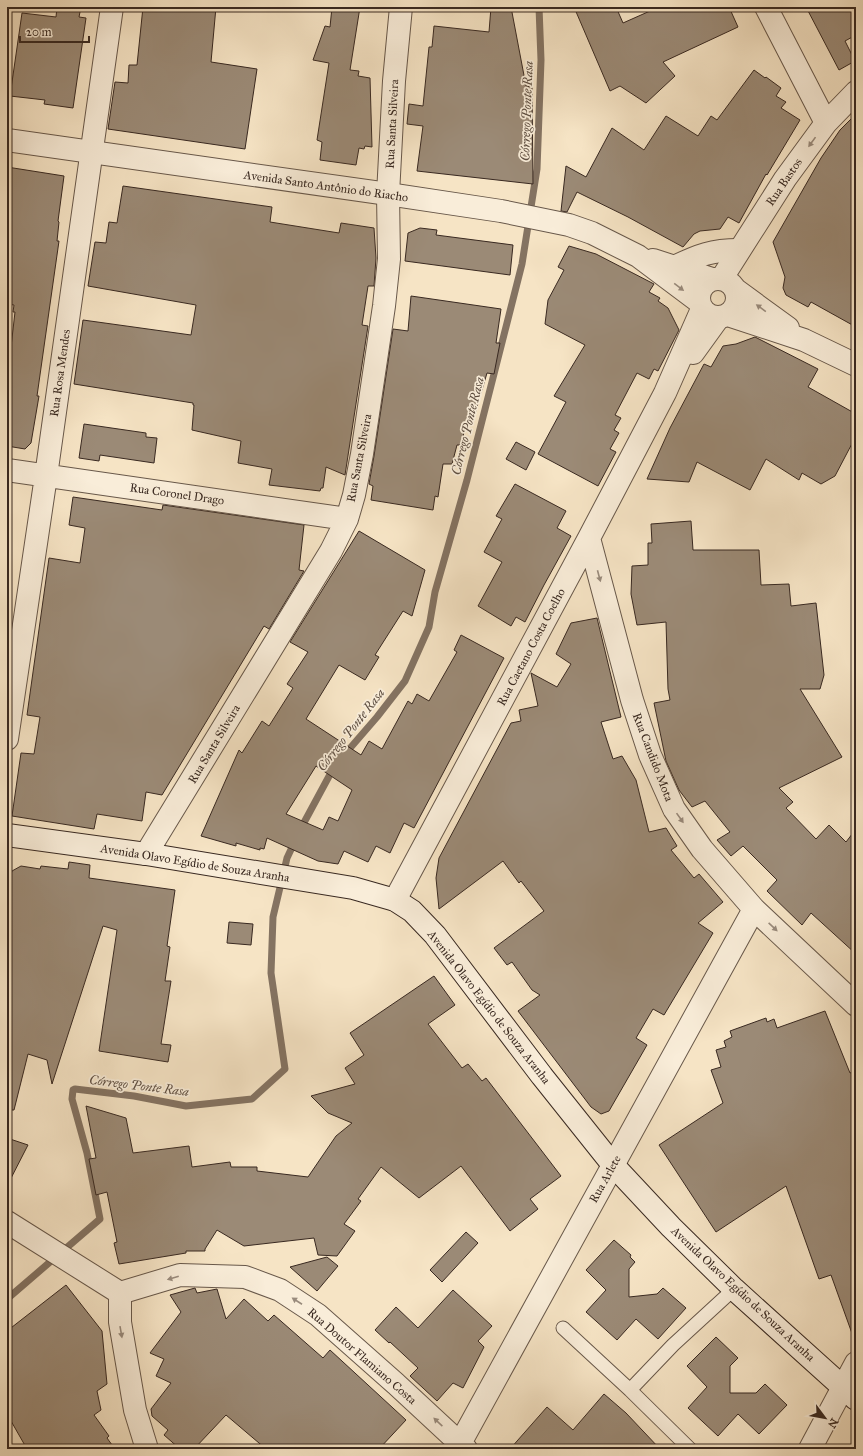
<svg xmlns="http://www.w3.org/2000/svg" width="863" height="1456" viewBox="0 0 863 1456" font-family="'IM FELL Great Primer',serif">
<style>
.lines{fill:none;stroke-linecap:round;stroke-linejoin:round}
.stream{stroke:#847362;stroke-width:7}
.building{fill:#9b8a76;stroke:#392921;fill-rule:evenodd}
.service-casing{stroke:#68584a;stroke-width:15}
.minor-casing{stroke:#68584a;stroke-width:24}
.tertiary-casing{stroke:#68584a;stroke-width:24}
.secondary-casing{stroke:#392921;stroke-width:24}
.service{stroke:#f9edd9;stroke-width:13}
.minor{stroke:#f9edd9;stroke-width:22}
.tertiary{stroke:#f9edd9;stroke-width:22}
.secondary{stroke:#f9edd9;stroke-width:22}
.oneway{fill:#998b7d}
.labels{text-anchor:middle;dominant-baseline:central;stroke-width:3.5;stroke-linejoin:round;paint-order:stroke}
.street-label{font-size:12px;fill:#392921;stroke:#f9edd9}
.water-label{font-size:13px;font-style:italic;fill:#5e4e41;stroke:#f9edd9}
</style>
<rect width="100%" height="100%" fill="#f6e4c5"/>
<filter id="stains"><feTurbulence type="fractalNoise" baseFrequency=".005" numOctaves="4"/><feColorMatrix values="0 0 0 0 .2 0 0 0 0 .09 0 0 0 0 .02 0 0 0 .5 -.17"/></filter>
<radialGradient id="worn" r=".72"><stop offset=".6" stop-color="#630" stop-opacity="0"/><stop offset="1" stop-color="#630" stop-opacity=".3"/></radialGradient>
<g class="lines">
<path class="stream" d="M345,754l32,-37 28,-36 24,-54 6,-35 32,-112 55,-216 15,-95 4,-109 -2,-53
M300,830l34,-63
M7,1299l93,-80 -13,-66 -15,-54 1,-9 2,-1 59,7 52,10 66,-7 33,-30 -14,-96 2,-56 14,-59 8,-17"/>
</g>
<path class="building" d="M57,7h24l-2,10 7,1 -13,90 -29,-4 1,-4 -35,-4 12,-83 34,4z
M143,7h73l-5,55 46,7 -12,80 -137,-20 7,-47 13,1 1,-18h8z
M332,7h28l-10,63 9,1 -1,5 12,2 2,69 -7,-1 -1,3 -5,-1 -3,17 -36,-5 2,-18 -5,-2 12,-77 -16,-3 12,-34 5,1z
M491,7h20l15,79 6,1 1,97 -116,-13 6,-45 -16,-2 2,-20 14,2 6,-59h3l2,-21 55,6z
M574,7h42l7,16 36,-16h70l9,20 -75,35 12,14 -29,27 -26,-17 -10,5z
M806,7h50v28l-11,6 10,20 -16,9z
M754,70l11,8 1,-1 15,11 -5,8 10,6 -5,6 19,12 -33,55 -1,-1 -27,49 -11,-6 -8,12 -20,2 -6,3 -11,13 -55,-30 -51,-25 -10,20 -6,-1 5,-45 20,11 26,-49 32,22 22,-34 32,20 13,-20 6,4z
M856,114v213l-45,-25 -3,5 -22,-12 -3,-7 2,-11 -12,-35 48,-84 19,-28z
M7,167l57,9 -6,45 1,1 -2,19h2l-22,155h2l-8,47 -6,6 -18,-3v-100l4,1 4,-35h-2l1,-7 -7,-1z
M123,186l149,21 -2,15 69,11 2,-10 33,5 2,30 -2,28h-6l-6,39 6,1 -23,149 -19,-8 -3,21h-2l-1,3 -51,-6 3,-16 -34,-6 3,-22 -49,-11 2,-25h-1v-2l-119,-19 9,-64 108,15 5,-30 -108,-19 7,-44 11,1 3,-21 8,1z
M420,228l17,2 -1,5 77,10 -3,30 -105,-14 3,-28z
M569,246l27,8 58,30 -5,8 11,6 -2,3 10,7 11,22 -21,41 -4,-2 -5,10 -12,-6 -22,42 6,3 -7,12 5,3 -9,16 6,3 -18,34 -60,-32 28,-52 -12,-6 31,-51 -40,-21 3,-24 16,-30 -6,-3z
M411,296l90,13 -5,34h4l-6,31 -7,-1 -15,51 -7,-1 -3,22h-5l-5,19h-9l-5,33 -3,-1 -2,14 -62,-10 2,-14 -4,-2 5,-28 19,-127 15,2z
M755,337l63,32 -10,18 48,27v22l-21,40 -14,8 -19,-11 -3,7 -33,-21 -16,31 -53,-28 -8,20 -42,-3 23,-51 34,-64 7,3 12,-21 13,-2z
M84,424l62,9v4l11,1 -3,25 -54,-8 -1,6 -20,-3z
M516,442l19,10 -9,18 -20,-11z
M515,484l51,27 -9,17 14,8 -27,49 -19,37 -9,-5 -5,9 -33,-20 24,-44 -18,-10 18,-33 -6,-3z
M73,497l89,13 1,-5 141,20 -5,45 5,1 -35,58 -5,-3 -102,169 -16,-3 -4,29 -45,-7 -3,15 -82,-13 9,-63 13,1 6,-37 -13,-2 22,-157 31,5 5,-35 -16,-3z
M691,521l2,29h66l2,35 28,-1 2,22 25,-3 8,72 -4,14h-20l42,68 -63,31 14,14 -7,6 30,31 13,-14 17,17 10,-13v125l-45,-41 -9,12 -35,-34 10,-11 -34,-34 -12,10 -14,-16 13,-8 -25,-31 -13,6 -13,-17 -13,-29 -12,-58 16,-3 -2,-11 -2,-67 -29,3 -6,-31 1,-28 16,-1v-22h4l-1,-19z
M359,531l66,39 -13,46 -9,-5 -28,44 4,2 -14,23 -26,-15 -33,54 55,36 8,-14 13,8 26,-48 4,3 5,-10 12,7 28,-49 -3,-2 7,-15 43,23 -90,170 -10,-5 -14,30 -14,-7 -8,16 -24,-11 -6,13 -20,-3 -51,-23 -3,11 -4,-1v2l-24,-7v3l-35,-10 38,-86 3,3 20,-32 7,5 24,-38 -6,-4 21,-32 -18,-10zM316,766l36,24 -14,31 -9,-4 -6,13 -37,-16z
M597,618l24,99 -20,5 12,37 9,-3 14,24 13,52 17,-4 11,18 -6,4 23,28 5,-4 24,28 -25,21 15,10 -49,82 -11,-6 -17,29 11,7 -38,66 -8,3 -10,-7 -73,-96 22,-16 -8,-5 -20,-28 -5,3 -13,-17 50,-37 -23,-30 -2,2 -16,-22 -64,48 -3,-31 3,-20 72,-135 10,-2 -2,-11 19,-4 -7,-33 26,14 14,-23 -15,-10 15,-31z
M69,862l21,3 -1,13 86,12 -8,56 3,1 -5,34h6l-10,63 10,1 -3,17 -69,-11 18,-121 -14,-4 -51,158 -5,-24 -19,-6 -14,56h-7v-220l5,-19 9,-5 19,3 1,-3 27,3z
M229,922l24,2 -2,21 -24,-2z
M434,976l21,29 -27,19 34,44 6,-4 14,17 4,-3 75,98 -31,23 8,10 -28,22 -49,-65 -42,32 -38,-31 -23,32 3,2 -17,23 11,7 -18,25 -19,-1 -4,-17 -70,8 -27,-16 -12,19v2h-19v2l-67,11 -5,-21 3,-1 -10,-50 -11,3 -7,-36 7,-1 -10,-52 40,12 7,35 56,-7 3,21 38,-5 1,5h26v4l51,6 28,-41 16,-13 -24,-10 -17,-17 44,-12 -10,-16 19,-13 -14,-22z
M825,1011l25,62 6,-2v267l-2,1 -23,-64 -12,4 -33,-93 -70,46 -57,-87 64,-42 -12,-33 10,-3 -5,-17 10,-3 -2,-6 8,-4 -2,-6 36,-13 1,4 7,-3 3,9z
M7,1138l21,7 -21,41z
M466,1232l12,11 -36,39 -12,-12z
M614,1240l17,15 -1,2 5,5 -6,7v28l28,-3 6,-6 23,20 -28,31 -22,-20 -19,21 -31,-28 20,-22 -20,-20z
M327,1257l11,9 -21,25 -27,-24z
M66,1285l36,46 5,53 -10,7 4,19 -7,5 15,21 -2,2 8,11h-88l-20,-35v-83z
M195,1288l2,5 20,-4 9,30 18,-20 24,22 6,-6 49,43 7,-8 76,70 -27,29h-113l-40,-34 -32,34h-14l-16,-14 4,-5 -16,-14 -1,-7 20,-26 -15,-7 8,-17 -14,-6 31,-41 -11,-17z
M453,1290l39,36 -14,15 6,6 -21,41 -10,-5 -16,18 -27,-25 8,-8 -28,-26 -1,1 -14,-13 21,-23 22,21z
M716,1337l22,21 -8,8v27h26l9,-9 22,21 -28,29 -21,-20 -20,22 -30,-28 19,-21 -20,-21z
M604,1394l22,19 34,36h-150l37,-42 26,23z"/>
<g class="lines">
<g class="service-casing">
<path id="service" d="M563,1328l67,62 60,59
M630,1390l43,-45 61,-56"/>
</g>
<g class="minor-casing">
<path id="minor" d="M766,7l60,116
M722,278l63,-99 41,-56 30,-31
M693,353l26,-36
M7,470l340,49
M589,538l43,162 18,55 24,54 28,40 52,60 102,96
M7,739l39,-263 66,-469
M146,854l185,-303 16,-32 7,-24 8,-41 22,-148 5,-47 -1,-65 6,-113 7,-74
M395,900l194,-362 76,-145 37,-84
M7,1222l113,71 60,-18 65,2 35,13 38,25 78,69 70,65
M120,1293v29l15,88 12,39
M457,1449l297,-540
M810,1449l46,-86"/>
</g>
<g class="tertiary-casing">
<path id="tertiary" d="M7,140l381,54 113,17 68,14 23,8 46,23 60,45
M653,260l59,19
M674,267c25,-12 38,-17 65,-17
M699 298a19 19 0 1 1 38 0a19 19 0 1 1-38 0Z
M736,290l52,38
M728,315l76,25 52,25"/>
</g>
<g class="secondary-casing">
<path id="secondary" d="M7,835l139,19 207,34 42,12 17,11 23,24 107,141 71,89 58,62 63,62 122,110"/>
</g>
<use href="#service" class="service"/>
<use href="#minor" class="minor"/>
<use href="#tertiary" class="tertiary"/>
<use href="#secondary" class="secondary"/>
</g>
<defs><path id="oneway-solid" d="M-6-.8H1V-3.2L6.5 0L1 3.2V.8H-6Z"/></defs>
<g class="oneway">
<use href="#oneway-solid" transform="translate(812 142) rotate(126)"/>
<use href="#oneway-solid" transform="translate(679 287) rotate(37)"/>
<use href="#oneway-solid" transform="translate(761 308) rotate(-144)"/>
<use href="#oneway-solid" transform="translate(599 576) rotate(75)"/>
<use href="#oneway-solid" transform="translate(680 818) rotate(55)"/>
<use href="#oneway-solid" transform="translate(773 927) rotate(43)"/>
<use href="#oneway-solid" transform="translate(173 1278) rotate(164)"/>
<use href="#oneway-solid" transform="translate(297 1301) rotate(-147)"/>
<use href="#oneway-solid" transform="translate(121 1332) rotate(80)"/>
<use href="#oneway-solid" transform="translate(438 1422) rotate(-137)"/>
</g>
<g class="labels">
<g class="street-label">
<text transform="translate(392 124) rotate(-87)">Rua Santa Silveira</text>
<text transform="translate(784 182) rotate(-56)">Rua Bastos</text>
<text transform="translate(326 186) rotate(8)">Avenida Santo Antônio do Riacho</text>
<text transform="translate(60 373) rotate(-82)">Rua Rosa Mendes</text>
<text transform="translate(359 458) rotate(-79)">Rua Santa Silveira</text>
<text transform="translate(177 494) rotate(8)">Rua Coronel Drago</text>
<text transform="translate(531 647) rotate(-62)">Rua Caetano Costa Coelho</text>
<text transform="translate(214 744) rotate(-59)">Rua Santa Silveira</text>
<text transform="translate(653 757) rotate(69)">Rua Candido Mota</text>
<text transform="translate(195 863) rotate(9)">Avenida Olavo Egídio de Souza Aranha</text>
<text transform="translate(489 1007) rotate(52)">Avenida Olavo Egídio de Souza Aranha</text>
<text transform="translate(605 1179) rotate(-61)">Rua Arlete</text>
<text transform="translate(743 1294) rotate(43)">Avenida Olavo Egídio de Souza Aranha</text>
<text transform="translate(362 1356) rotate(41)">Rua Doutor Flamiano Costa</text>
</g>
<g class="water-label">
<text transform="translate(527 111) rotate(-88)">Córrego Ponte Rasa</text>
<text transform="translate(468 426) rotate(-76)">Córrego Ponte Rasa</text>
<text transform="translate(351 730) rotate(-52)">Córrego Ponte Rasa</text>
<text transform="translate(139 1086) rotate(7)">Córrego Ponte Rasa</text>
</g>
</g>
<rect width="863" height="1456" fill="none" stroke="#f6e4c5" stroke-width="24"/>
<rect x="8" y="8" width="847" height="1440" fill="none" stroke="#392921" stroke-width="2"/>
<rect x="12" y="12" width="839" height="1432" fill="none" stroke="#392921"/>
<g transform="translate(825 1418) rotate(122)" stroke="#f9edd9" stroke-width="3" paint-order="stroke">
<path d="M0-3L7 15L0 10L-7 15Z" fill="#392921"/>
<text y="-6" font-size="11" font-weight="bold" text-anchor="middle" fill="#392921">N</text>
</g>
<path d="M20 36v6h69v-6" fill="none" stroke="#392921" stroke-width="2"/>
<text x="26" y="36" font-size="12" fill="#392921" stroke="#f9edd9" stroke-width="3" paint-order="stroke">20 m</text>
<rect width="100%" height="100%" filter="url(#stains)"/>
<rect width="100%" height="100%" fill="url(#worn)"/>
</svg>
